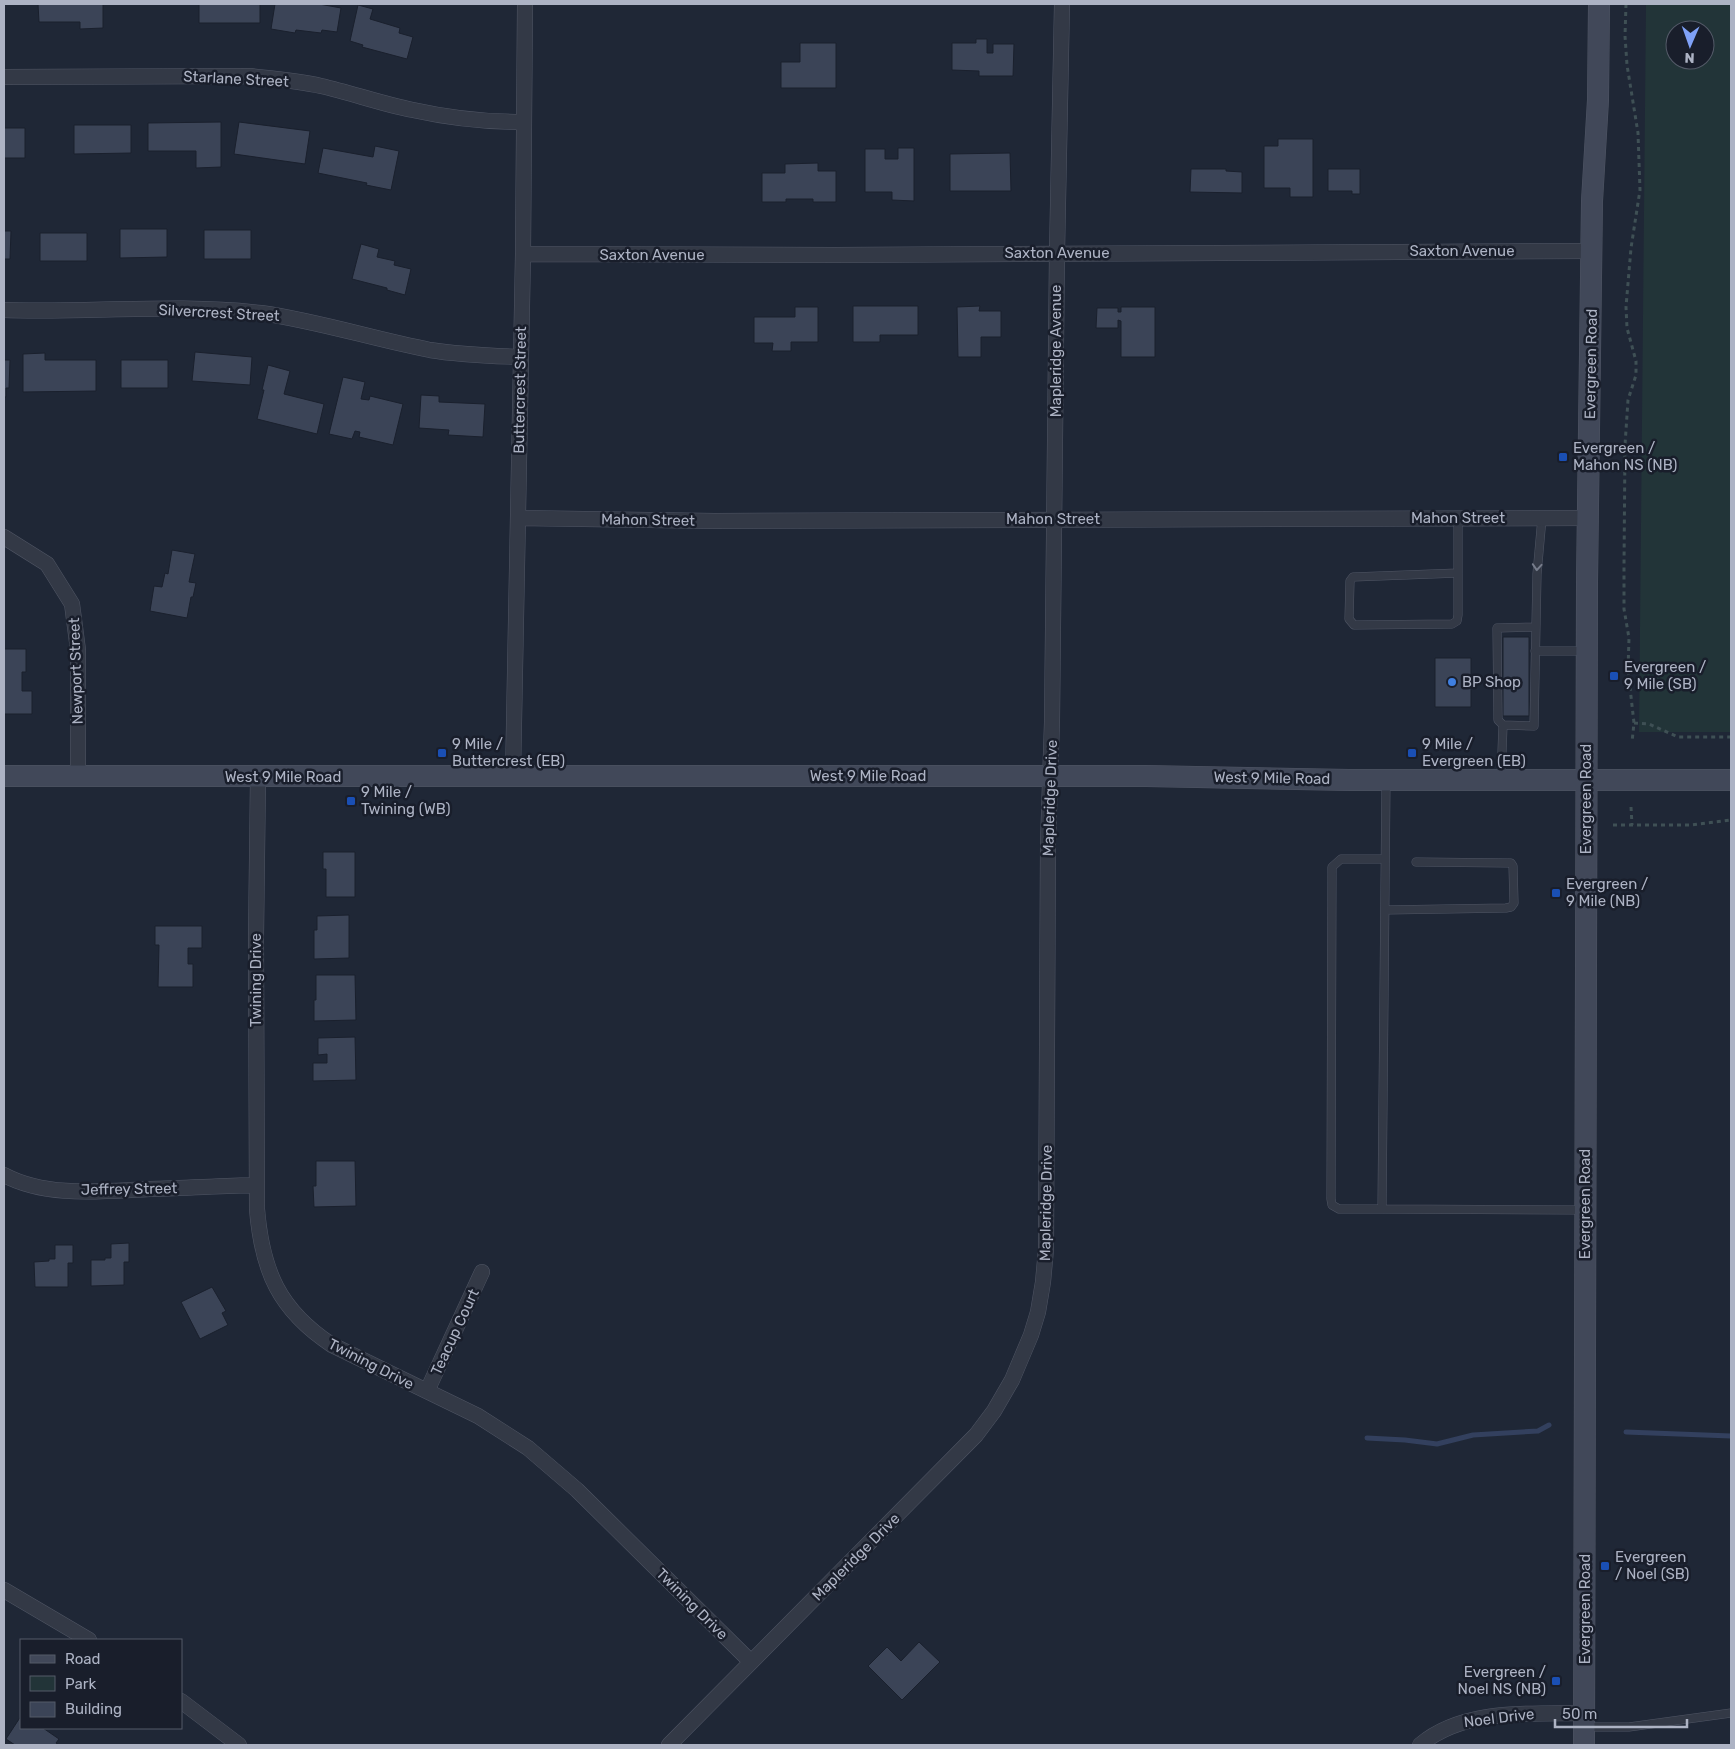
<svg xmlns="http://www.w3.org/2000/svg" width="1735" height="1749" viewBox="0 0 1735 1749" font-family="Rubik,sans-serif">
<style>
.green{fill:#223438;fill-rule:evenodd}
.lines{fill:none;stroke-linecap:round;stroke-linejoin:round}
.stream{stroke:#33405e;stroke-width:5}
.building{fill:#3b4457;stroke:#1a202d}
.lane-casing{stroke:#505665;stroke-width:9}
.street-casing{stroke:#505665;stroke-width:16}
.secondary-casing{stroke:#505665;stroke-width:22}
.path{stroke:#3f5055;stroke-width:3;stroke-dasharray:4 4;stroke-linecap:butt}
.lane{stroke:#333946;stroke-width:8}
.street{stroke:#333946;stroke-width:15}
.secondary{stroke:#414859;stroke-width:21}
.oneway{stroke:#767c8b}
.transit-dot{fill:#1a4fb4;stroke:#191e2b;stroke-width:2}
.shop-dot{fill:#3f7fe0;stroke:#191e2b;stroke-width:2}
.labels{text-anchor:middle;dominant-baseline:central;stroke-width:5;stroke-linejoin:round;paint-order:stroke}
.street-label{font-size:15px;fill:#adb3c4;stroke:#191e2b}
.poi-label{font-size:15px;fill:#adb3c4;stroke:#191e2b;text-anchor:start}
</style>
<rect width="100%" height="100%" fill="#1f2736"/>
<path class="green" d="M1646,4h85v728h-92zM1675,30h30v30h-30z"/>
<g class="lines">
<path class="stream" d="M1626,1432l105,4
M1367,1438l38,2 32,4 36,-9 65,-4 11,-6"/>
</g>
<path class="building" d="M38,4h65v24l-23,1v-7h-41z
M199,4h61v19h-61z
M275,4h44l22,4 -4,24 -15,-2 -1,3 -25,-3 -1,3 -24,-4z
M358,5l15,4 -3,10 30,9 -1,5 14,4 -6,22 -45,-12 1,-2 -13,-4z
M976,39h11v14h6v-9h21l-1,32h-34v-5l-27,-1v-27h24z
M800,43h36v45h-55v-26h19z
M221,122v45l-25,1v-17h-48v-28z
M239,122l71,9 -5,33 -71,-10z
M74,125h57v28l-57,1z
M4,128h21v30h-21z
M1278,139h35v58h-23v-9h-26v-42h14z
M375,146l24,5 -8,39 -25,-5 1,-2 -49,-10 5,-25 50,9z
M898,148h16v53l-22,-1v-8h-27v-43h20v10h13z
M1010,153l1,38h-61v-37z
M818,163v8h18v31h-23v-3h-27v3h-24v-29h23v-9z
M1191,169h35v2l16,1v21l-52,-1z
M1328,169h32v25h-8v-3h-24z
M120,229h47v28l-47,1z
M204,230h47v29h-47z
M4,231h7l-1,28h-6z
M40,233h47v28h-47z
M361,244l18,5 -2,8 18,4 -1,4 17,4 -6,26 -18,-5v-2l-35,-9z
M853,306h65v29h-38v7h-27z
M980,306l-1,5h22v26h-20v20h-23l-1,-50z
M795,307h23v35h-27v9h-19l1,-8h-19v-26h41z
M1121,307h34v50h-34v-36l-3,-1v8h-22l1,-20h21v4h3z
M195,352l57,5 -2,28 -58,-4z
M45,353v7h51v31l-73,1v-38z
M4,360h6l-1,28h-3v9h-2z
M121,360h47v28h-47z
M268,365l22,6 -6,23 40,10 -7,30 -60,-15 7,-29h-2z
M343,377l22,5 -4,17 8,1 1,-4 33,8 -10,41 -34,-8 1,-5 -5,-1 -3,8 -23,-5z
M421,395l18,1v6l46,2 -2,33 -35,-2 1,-5 -30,-2z
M172,550l23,4 -6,28 7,1 -3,14h-2l-4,21 -37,-7 4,-25 8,1 3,-14 3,1z
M1503,637h26v79h-26z
M4,649h22v23h-4v19h10v23h-28z
M1435,658h36v49h-36z
M323,852h32v45h-29v-28h-3z
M349,915v43l-35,1v-29h3v-14z
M155,926h47v22h-14v16h5v23h-35l1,-42h-4z
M316,975h39l1,45 -42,1v-21h2z
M355,1037l1,43 -43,1v-18h14v-9l-9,1v-17z
M316,1161h39l1,45 -42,1 -1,-21h3z
M129,1243v19h-5v23l-33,1v-26h14v-2h6v-14z
M55,1245h18v18h-5v24h-33l-1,-25 15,-1v-2h6z
M212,1287l14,24 -4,2 6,12 -28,14 -19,-37z
M919,1642l21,20 -38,38 -34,-34 19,-19 14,14z
M21,1716v12h22l16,11 -3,4 3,2h-44l-9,-6z"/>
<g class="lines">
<g class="lane-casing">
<path id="lane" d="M1458,519v96l-1,6 -5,3 -98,1 -5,-6 1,-38 3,-4 105,-4
M1535,651h50
M1503,725l-5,-5 -1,-92 39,-1
M1501,779l2,-54 31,1 3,-152 5,-56
M1386,781l-4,428 201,1
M1385,910l121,-2 5,-1 3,-4 -1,-37 -2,-3 -95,-1
M1382,1209h-43l-7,-4 -1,-6 1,-327v-5l9,-8h43
M1586,1727h43l102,-14"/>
</g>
<g class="street-casing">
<path id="street" d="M4,77l246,-1c24,3 48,5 71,10 31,7 61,18 92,24 36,8 73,12 110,12
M523,254l312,1 757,-4
M4,310c85,3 172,-7 257,3 57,8 112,26 169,37 30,5 61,6 91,7
M518,518l197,3 873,-3
M4,537l43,27 25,40 6,46v127
M513,776l10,-522 2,-250
M258,777l-2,161 1,271c5,62 22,101 75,136l146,71 50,32 49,42 174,172
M4,1175c43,23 99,16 146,14 36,-1 71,-3 107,-4
M427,1391l55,-119
M4,1590l85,50
M181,1701l58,44
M669,1745l307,-310 18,-24 18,-31 19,-45 7,-23 5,-30 3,-33 2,-406 4,-121 5,-469 5,-249
M1420,1745c44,-37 110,-31 164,-32"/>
</g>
<g class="secondary-casing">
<path id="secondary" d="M4,776h1142l203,4h382
M1584,1745l3,-1163 5,-381 6,-101 1,-96"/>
</g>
<path class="path" d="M1626,4l-1,32 2,29 11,68 2,57 -9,58 -5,59 1,21 9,33v14l-8,25 -3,45 -1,121v43l5,29 -1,32 6,53 -2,19
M1634,723l15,1 29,13h53
M1631,807l1,18
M1613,825h77l41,-5"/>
<use href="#lane" class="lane"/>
<use href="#street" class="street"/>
<use href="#secondary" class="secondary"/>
</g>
<defs><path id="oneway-chevron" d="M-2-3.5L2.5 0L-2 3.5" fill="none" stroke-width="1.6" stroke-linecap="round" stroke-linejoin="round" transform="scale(1.25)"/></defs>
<use class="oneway" href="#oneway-chevron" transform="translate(1537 567) rotate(94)"/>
<g class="transit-dot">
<rect x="1558" y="452" width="10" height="10" rx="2.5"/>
<rect x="1609" y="671" width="10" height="10" rx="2.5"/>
<rect x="437" y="748" width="10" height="10" rx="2.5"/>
<rect x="1407" y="748" width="10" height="10" rx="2.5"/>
<rect x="346" y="796" width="10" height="10" rx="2.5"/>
<rect x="1551" y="888" width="10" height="10" rx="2.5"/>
<rect x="1600" y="1561" width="10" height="10" rx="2.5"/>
<rect x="1551" y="1676" width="10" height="10" rx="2.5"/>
</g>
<circle class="shop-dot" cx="1452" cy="682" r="5"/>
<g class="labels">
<g class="street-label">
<text transform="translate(236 79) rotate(3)">Starlane Street</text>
<text x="1462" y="251">Saxton Avenue</text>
<text x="1057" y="253">Saxton Avenue</text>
<text x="652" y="255">Saxton Avenue</text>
<text transform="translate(219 313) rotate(3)">Silvercrest Street</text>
<text transform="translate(1056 351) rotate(-90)">Mapleridge Avenue</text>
<text transform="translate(1591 364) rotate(-89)">Evergreen Road</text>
<text transform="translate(520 390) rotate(-89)">Buttercrest Street</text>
<text x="1458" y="518">Mahon Street</text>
<text x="1053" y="519">Mahon Street</text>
<text transform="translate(648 520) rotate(1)">Mahon Street</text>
<text transform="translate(76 671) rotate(-92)">Newport Street</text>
<text x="868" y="776">West 9 Mile Road</text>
<text x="283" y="777">West 9 Mile Road</text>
<text transform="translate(1272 778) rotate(1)">West 9 Mile Road</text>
<text transform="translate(1050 798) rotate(-88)">Mapleridge Drive</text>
<text transform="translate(1586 799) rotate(-90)">Evergreen Road</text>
<text transform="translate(256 980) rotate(-90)">Twining Drive</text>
<text transform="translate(129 1189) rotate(-1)">Jeffrey Street</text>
<text transform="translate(1046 1203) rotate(-89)">Mapleridge Drive</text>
<text transform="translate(1585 1204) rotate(-90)">Evergreen Road</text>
<text transform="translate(455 1332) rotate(-65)">Teacup Court</text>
<text transform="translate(371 1364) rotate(27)">Twining Drive</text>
<text transform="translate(856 1557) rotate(-45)">Mapleridge Drive</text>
<text transform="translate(692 1604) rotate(45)">Twining Drive</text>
<text transform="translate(1585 1609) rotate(-90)">Evergreen Road</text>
<text transform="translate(1499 1718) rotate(-7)">Noel Drive</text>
</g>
<g class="poi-label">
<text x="1573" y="448">Evergreen /<tspan x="1573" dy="17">Mahon NS (NB)</tspan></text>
<text x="1624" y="667">Evergreen /<tspan x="1624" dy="17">9 Mile (SB)</tspan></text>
<text x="1462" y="682">BP Shop</text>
<text x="452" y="744">9 Mile /<tspan x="452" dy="17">Buttercrest (EB)</tspan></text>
<text x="1422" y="744">9 Mile /<tspan x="1422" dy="17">Evergreen (EB)</tspan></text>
<text x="361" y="792">9 Mile /<tspan x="361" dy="17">Twining (WB)</tspan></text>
<text x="1566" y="884">Evergreen /<tspan x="1566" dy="17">9 Mile (NB)</tspan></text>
<text x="1615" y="1557">Evergreen<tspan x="1615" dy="17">/ Noel (SB)</tspan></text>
<text x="1546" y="1672" text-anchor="end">Evergreen /<tspan x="1546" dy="17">Noel NS (NB)</tspan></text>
</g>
</g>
<rect width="1735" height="1749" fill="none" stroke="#adb3c4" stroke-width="10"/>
<rect x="20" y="1639" width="162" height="90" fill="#191e2b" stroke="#545a68"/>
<rect x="30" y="1655" width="25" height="8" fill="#414859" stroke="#545a68"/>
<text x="65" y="1664" font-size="15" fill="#adb3c4">Road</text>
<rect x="30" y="1676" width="25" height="15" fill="#223438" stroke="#545a68"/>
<text x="65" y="1689" font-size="15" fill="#adb3c4">Park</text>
<rect x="30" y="1702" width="25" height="15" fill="#3b4457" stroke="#545a68"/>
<text x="65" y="1714" font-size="15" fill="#adb3c4">Building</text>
<g transform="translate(1690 45) rotate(182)"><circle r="24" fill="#191e2b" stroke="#545a68"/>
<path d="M0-4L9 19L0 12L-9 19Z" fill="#7fa1f7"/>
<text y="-8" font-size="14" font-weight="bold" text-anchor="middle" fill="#adb3c4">N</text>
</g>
<path d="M1555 1719v8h132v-8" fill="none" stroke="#adb3c4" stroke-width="2.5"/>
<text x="1562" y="1719" font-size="15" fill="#adb3c4" stroke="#191e2b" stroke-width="4" paint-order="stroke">50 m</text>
</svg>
